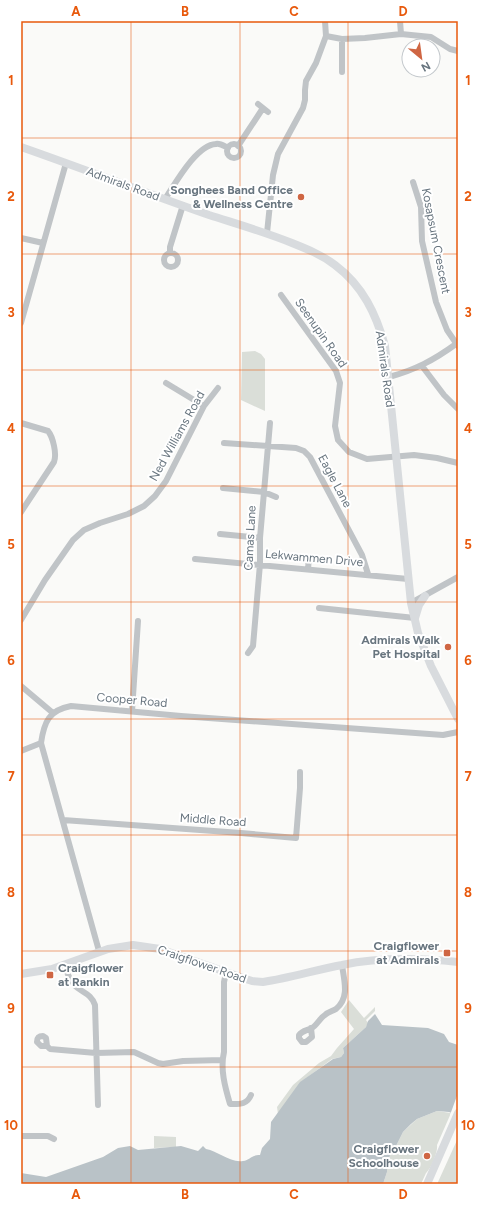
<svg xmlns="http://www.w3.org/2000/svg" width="479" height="1205" viewBox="0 0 479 1205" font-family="Figtree,sans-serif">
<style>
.green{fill:#daded8}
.water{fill:#b9c2c7}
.pier{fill:#fafaf8}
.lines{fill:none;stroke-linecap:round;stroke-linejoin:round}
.minor{stroke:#c0c4c7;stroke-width:6}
.major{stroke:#d8dbde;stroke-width:8}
.grid{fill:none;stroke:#e8590c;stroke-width:1;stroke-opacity:0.55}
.poi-dot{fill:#cf6643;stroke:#fff;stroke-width:1.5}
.labels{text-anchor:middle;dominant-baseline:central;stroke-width:4;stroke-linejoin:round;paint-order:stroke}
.street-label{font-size:12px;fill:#68757f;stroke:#fff}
.poi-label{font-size:12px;font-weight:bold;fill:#68757f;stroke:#fff;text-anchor:end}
.neatline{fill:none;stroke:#e8590c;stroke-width:1.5}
.grid-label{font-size:13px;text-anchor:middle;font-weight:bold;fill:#e8590c}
</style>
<rect width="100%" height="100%" fill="#fafaf8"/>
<path class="green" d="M255,351l6,3 4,5v52l-24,-11 1,-48z
M349,1000l15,18 11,-11v4l-9,9 2,3 -2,4 -23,21 1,5 -3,4 -9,2 -31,23 -23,32 -1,-7 16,-22 26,-22 12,-7 6,-8 17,-19 -13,-17z
M437,1111l14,2 -14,32c1,7 -6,24 -11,28l-5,11h-38l4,-12v-5l4,-16 5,-5 7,-14 14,-13z
M154,1136l22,1v10l-22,1z
M458,1138v46h-20v-2z"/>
<path class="water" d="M375,1014l7,11 46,3 16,6 5,8 9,3v73l-4,-4 -5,-2 -12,-1 -20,8 -6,5 -8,8 -7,14 -5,5 -4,16v5l-4,12h-362v-11l25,4 57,-20 15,-9 12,-2 8,4 43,-4 17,5 5,-5 3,3c12,2 24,14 37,12 7,-1 8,-6 17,-6l2,-7 8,-9 1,-17 29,-40 33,-23 8,-2 3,-4 -1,-5 23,-21 2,-6z"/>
<path class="pier" d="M458,1093v27l-8,-5z"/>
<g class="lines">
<path class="minor" d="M400,21l1,13
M326,36l16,3 23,-1 36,-4 30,3 19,12 8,2
M342,72v-33
M258,104l10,8
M227 151a7 7 0 1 1 14 0a7 7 0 1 1-14 0Z
M238,146l25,-38
M413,182l8,25 1,34 14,61 11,28 11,16
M165,199c10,-15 31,-54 51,-55 4,-1 8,2 12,4
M267,233l6,-58 5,-21 25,-46 2,-8v-10l1,-9 10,-18 10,-27 -1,-15
M21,238l22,5
M164 260a7 7 0 1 1 14 0a7 7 0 1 1-14 0Z
M170,253v-6l13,-42
M281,295l55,76 4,12 -5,43 3,14 11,12 18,7 47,-4 23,3 21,5
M21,323l45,-160
M422,366l22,29 14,14
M389,377c26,-7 45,-17 67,-33
M166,383l38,23
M21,423l27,8c5,6 9,23 6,31l-33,50
M224,443l72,5 8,3 6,6 52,98 6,19
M223,488l41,4 12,5
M220,534l40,4
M195,559l213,20
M308,569l1,-12
M411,603l47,-26
M319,608l96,10
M21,620l24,-40 28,-40 11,-10 16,-7 28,-9 16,-8 11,-10 11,-15 38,-75 14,-18
M248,653l5,-7 7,-82v-26l10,-115
M21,686l32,27
M132,711l6,-90
M21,751l20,-8
M63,820l178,13 55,5 4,-50v-16
M99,951l-58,-208c3,-21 8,-33 30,-37l110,10 262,19 15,-3
M64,964c3,7 5,16 10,21 8,8 17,8 21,20l3,100
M226,973l-2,9v70c-4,17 1,35 6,52 9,0 17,1 21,-9
M311,1028l1,9 -6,5h-4l-3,-4v-3c4,-5 7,-4 13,-7 5,-3 8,-10 13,-13 3,-3 8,-4 11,-6 14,-11 8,-29 6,-44
M47,1046l-1,-8 -3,-2c-5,0 -6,2 -6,6l4,4h6l3,3 46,4 38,-1 24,11 5,1 20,-3 39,-1
M21,1136h27l6,3"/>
<path class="major" d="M21,147c63,22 125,46 188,68 28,9 56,17 83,28 15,6 30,12 43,22 28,21 41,49 50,81l26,257 7,30 13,33 27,53
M415,618l4,-13 6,-9
M21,974l31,-5 56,-20 25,-4 27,4 83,29 9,3 11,1c27,-4 52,-12 79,-17 38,-8 77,-7 116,-3
M427,1184l31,-71"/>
</g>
<path class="grid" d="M131,21v1163M240,21v1163M348,21v1163M21,138h437M21,254h437M21,370h437M21,486h437M21,602h437M21,719h437M21,835h437M21,951h437M21,1067h437"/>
<g class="poi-dot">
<circle cx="301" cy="197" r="4"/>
<circle cx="448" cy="647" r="4"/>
<rect x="443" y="949" width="8" height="8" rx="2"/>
<rect x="46" y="971" width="8" height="8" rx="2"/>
<circle cx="427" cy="1156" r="4"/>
</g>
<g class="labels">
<g class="street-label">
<text transform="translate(123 184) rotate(20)">Admirals Road</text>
<text transform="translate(436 241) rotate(79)">Kosapsum Crescent</text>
<text transform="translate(321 333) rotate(55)">Seenupin Road</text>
<text transform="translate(385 369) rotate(82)">Admirals Road</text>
<text transform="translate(177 436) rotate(-61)">Ned Williams Road</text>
<text transform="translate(335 481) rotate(62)">Eagle Lane</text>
<text transform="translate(250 538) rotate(-87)">Camas Lane</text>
<text transform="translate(314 558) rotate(5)">Lekwammen Drive</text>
<text transform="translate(132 700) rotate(5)">Cooper Road</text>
<text transform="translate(213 820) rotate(4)">Middle Road</text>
<text transform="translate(202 964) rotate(19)">Craigflower Road</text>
</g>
<g class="poi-label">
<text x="293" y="190">Songhees Band Office<tspan x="293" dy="14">&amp; Wellness Centre</tspan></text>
<text x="440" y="640">Admirals Walk<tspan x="440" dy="14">Pet Hospital</tspan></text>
<text x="439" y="946">Craigflower<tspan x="439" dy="14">at Admirals</tspan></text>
<text x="58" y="968" text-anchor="start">Craigflower<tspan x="58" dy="14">at Rankin</tspan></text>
<text x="419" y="1149">Craigflower<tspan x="419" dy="14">Schoolhouse</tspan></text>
</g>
</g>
<rect width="479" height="1205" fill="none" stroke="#ffffff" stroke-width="44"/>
<g transform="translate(421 58) rotate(151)"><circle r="19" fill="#ffffff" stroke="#c3c8cc"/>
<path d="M0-3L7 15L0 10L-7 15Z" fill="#cf6643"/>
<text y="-6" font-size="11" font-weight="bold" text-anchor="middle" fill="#68757f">N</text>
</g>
<rect x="22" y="22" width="435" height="1161" class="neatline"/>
<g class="grid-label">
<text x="76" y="16">A</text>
<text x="185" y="16">B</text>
<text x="294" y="16">C</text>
<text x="403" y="16">D</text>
<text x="11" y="85">1</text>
<text x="468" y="85">1</text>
<text x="11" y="201">2</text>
<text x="468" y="201">2</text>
<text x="11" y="317">3</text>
<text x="468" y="317">3</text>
<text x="11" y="433">4</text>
<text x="468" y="433">4</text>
<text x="11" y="549">5</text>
<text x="468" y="549">5</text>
<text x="11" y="665">6</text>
<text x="468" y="665">6</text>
<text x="11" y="781">7</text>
<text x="468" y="781">7</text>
<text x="11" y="897">8</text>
<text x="468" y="897">8</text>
<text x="11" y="1013">9</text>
<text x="468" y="1013">9</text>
<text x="11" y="1130">10</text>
<text x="468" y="1130">10</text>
<text x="76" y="1199">A</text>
<text x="185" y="1199">B</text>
<text x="294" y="1199">C</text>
<text x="403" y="1199">D</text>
</g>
</svg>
